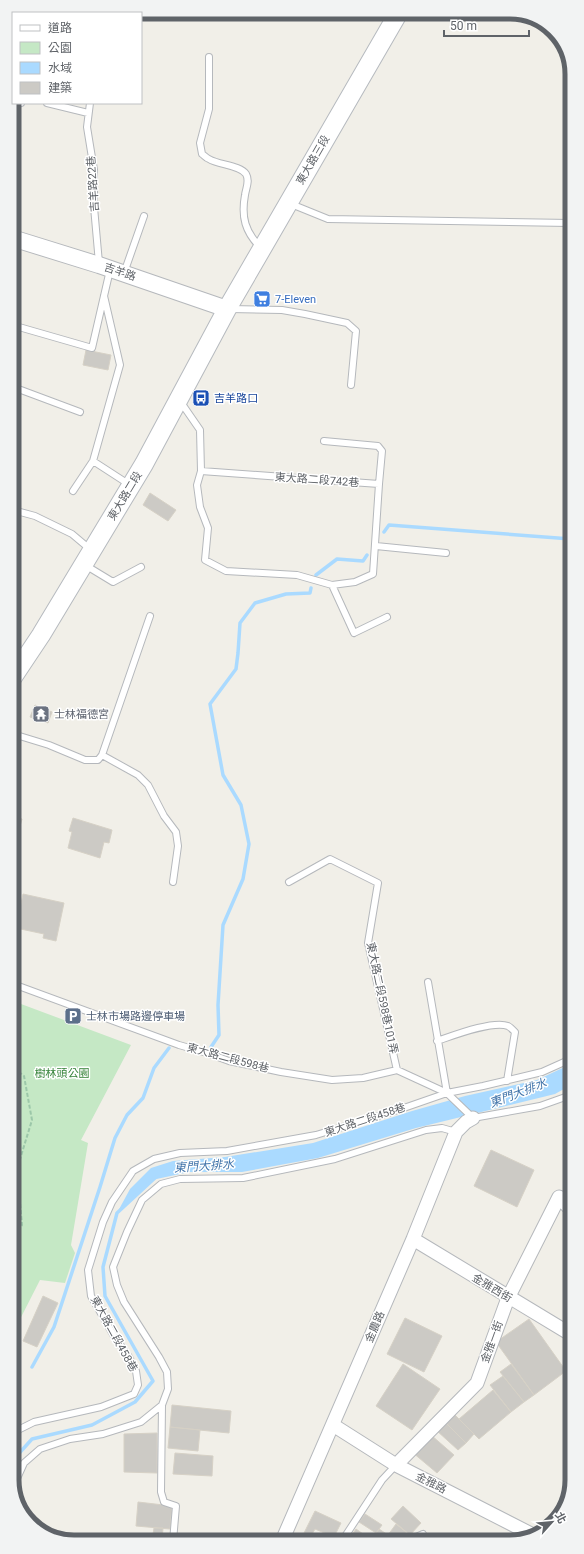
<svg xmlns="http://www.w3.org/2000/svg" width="584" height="1554" viewBox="0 0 584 1554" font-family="Roboto,'Noto Sans TC',sans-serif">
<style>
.green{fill:#c5e8c5}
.water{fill:#aadaff}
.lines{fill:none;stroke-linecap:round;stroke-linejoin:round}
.stream{stroke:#aadaff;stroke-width:3.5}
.building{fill:#cccac5;stroke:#d6d1c6}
.service-casing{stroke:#b5b8bc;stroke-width:8}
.minor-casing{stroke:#b5b8bc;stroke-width:15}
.tertiary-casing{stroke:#b5b8bc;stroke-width:18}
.secondary-casing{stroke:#b6babf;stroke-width:20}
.path{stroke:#9cc7a9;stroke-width:2;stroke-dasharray:4 2;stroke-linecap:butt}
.service{stroke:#fff;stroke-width:6}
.minor{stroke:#fff;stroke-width:13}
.tertiary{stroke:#fff;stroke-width:16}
.secondary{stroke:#fff;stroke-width:18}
.labels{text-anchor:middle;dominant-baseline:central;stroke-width:3;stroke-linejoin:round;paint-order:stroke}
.street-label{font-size:11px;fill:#5f6368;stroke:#fff}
.shop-label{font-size:11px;fill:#366cbe;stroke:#fff;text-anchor:start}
.transit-label{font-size:11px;fill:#164399;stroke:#fff;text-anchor:start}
.worship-label{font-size:11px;fill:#5b616d;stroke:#fff;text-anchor:start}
.service-label{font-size:11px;fill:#4e5e75;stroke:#fff;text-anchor:start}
.park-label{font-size:11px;fill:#348238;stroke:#fff}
.water-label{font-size:12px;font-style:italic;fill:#4174aa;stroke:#fff}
.rim{fill:none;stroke:#5f6368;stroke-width:5}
</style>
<rect width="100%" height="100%" fill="#f1efe8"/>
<path class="green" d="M13,1001l118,44 -50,95 7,3 -17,102 4,8 -10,30 -25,-3 -26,51z"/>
<path class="water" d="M571,1064v21l-16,9 -139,34 -98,30 -76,14h-53l-37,8 -35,33 13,-24 21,-21 22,-7 52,-4 88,-14 99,-32 53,-15 72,-16z"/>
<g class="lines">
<path class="stream" d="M384,532l5,-7 182,14
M316,575l21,-16 26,2 4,-6
M211,1047l8,-12 -1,-30 5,-80 20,-46 6,-35 -8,-39 -18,-30 -13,-71 26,-35 2,-16 2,-30 15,-20 31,-9 24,-1 1,-5
M32,1367l22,-40 46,-140 15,-49 12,-23 16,-17 11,-30 15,-20
M14,1459l18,-20 60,-14 43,-23 18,-21 -48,-85 -2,-29 14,-54 39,-36"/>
</g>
<path class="building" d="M86,350l25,5 -3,15 -25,-5z
M150,493l26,17 -8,11 -25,-16z
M35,705l17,7 -4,11 -18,-6z
M13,817l9,2 -9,33z
M73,818l39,12 -3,13 -5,-1 -4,16 -32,-10 4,-16 -3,-1z
M23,894l41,9 -8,38 -13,-3 1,-4 -28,-6z
M491,1150l43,20 -17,37 -43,-21z
M43,1296l15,7 -21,44 -14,-6z
M405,1318l37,18 -18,36 -37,-18z
M529,1319l37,52 -32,24 -38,-53z
M403,1364l37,25 -28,41 -36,-24z
M511,1364l23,31 -10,7 -24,-30z
M503,1376l21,26 -13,10 -21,-27z
M493,1390l18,22 -32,27 -20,-20z
M172,1405l59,6 -2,22 -59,-6z
M453,1413l21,21 -8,9 -21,-21z
M445,1422l21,21 -8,7 -22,-20z
M170,1427l30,3 -2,21 -30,-3z
M157,1433v40l-33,-1v-38z
M431,1435l23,20 -17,18 -25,-21z
M175,1453l38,3 -1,20 -39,-2z
M138,1502l34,4 -2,23 -34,-3z
M403,1506l18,17 -11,12 -19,-16z
M315,1511l26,12 -7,14 -19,-8 -7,12h-8z
M365,1514l17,11 -6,8 -17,-11z
M396,1524l10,8 -7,8 -23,1 -3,-3 6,-9 9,6z
M154,1528h9l-1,13h-10z
M356,1529l17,12h-25z"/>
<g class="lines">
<g class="service-casing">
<path id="service" d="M108,13l1,-1
M209,57v52l-9,34 2,11c2,1 4,4 7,5 9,6 31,6 37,15 4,7 0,14 -1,21 -4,22 0,37 16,53
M12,103l5,1 4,-1
M47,103l41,10
M90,103l-3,24 7,43v37l5,56
M291,204l37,15 242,4
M124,273l20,-57
M230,309l52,1 23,4 42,9 9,8 -5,54
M12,325l80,23 18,-78
M13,387l67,25
M180,401l20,29 1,41 178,13 -6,90 -18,8 -23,3
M324,441l54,5 4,5 -3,33
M93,461l27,-96 -16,-69
M201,471l-4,14 3,22 8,21 -3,32 21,11 71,4 35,10 22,48 33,-16
M73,491l20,-30 37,24
M13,510l22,6 37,18 19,16
M376,546l70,7
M85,565l28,17 28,-15
M13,734l36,11 36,15h13l4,-5 36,20 10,10 16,31 12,16 2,14 -5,36
M102,755l48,-139
M289,882l41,-23 48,24 -10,60 29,127
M13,944l3,1
M428,982l19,111
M13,984l166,61 28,8 22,8 52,11 51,8 31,-2 34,-8 50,23 26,25 67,-12 31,-11
M437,1041c15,-5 56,-21 71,-15 2,1 5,4 7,6l-8,49
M162,1405l-1,87 3,10 12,4 -3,35
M14,1432l20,-10 67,-15 33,-13 4,-9 -2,-14 -7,-14 -15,-21 -23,-40 -3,-26 15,-48 9,-20 21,-31 21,-12 26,-6 47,-2 89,-16 82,-25 49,-17 36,-7 59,-14 29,-13
M14,1485l10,-22 16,-14 30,-10 33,-5 38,-12 21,-17 6,-16 -1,-17 -8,-15 -35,-55 -7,-17 -4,-18 14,-35 15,-32 19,-16 19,-5 63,-1 92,-19 91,-29 16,-2 14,4
M409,1540l14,-6
M342,1541l40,-61 14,-15"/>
</g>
<g class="minor-casing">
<path id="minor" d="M413,1239l159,96
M333,1425l63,40 137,70
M396,1465l81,-82 31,-85 51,-101 13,14
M282,1541l131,-302 43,-107 10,-10 7,-4"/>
</g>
<g class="tertiary-casing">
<path id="tertiary" d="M12,238l87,27 128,44"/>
</g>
<g class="secondary-casing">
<path id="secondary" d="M13,677l28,-42 103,-171 83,-155 172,-297"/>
</g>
<path class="path" d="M14,1068l10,8 8,44 -15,49 5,56 -8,13"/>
<use href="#service" class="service"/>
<use href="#minor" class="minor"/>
<use href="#tertiary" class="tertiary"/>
<use href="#secondary" class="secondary"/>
</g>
<defs>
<g id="supermarket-square" transform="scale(0.9)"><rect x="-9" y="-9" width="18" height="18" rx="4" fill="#3f7fe0" stroke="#fff"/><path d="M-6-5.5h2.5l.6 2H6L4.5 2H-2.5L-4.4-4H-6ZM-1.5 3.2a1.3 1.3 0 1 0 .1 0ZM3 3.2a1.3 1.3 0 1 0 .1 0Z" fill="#fff"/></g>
<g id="bus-square" transform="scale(0.9)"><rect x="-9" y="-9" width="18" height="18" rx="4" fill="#1a4fb4" stroke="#fff"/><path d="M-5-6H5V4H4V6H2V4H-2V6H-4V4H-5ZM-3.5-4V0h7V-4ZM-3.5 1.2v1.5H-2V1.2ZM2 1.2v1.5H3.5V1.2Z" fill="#fff"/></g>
<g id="temple-square" transform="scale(0.9)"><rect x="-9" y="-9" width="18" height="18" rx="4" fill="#6b7280" stroke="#fff"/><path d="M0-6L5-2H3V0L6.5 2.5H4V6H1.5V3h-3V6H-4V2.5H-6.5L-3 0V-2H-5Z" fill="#fff"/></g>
<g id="parking-square" transform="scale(0.9)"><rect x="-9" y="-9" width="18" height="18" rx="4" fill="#5c6f8a" stroke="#fff"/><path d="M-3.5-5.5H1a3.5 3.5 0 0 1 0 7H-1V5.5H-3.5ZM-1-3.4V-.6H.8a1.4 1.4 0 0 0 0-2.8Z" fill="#fff"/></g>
</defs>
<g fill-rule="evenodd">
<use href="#supermarket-square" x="262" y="299"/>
<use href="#bus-square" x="201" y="398"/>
<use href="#temple-square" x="41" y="714"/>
<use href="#parking-square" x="73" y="1016"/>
</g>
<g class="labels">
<g class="street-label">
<text transform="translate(313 160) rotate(-60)">東大路三段</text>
<text transform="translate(93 184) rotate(-94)">吉羊路22巷</text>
<text transform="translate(120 272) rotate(19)">吉羊路</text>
<text transform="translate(317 480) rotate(4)">東大路二段742巷</text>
<text transform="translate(125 496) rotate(-59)">東大路二段</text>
<text transform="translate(382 998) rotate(78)">東大路二段598巷101弄</text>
<text transform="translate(228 1058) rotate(15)">東大路二段598巷</text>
<text transform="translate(365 1120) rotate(-18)">東大路二段458巷</text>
<text transform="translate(492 1288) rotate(31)">金雅西街</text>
<text transform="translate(375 1327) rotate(-67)">金農路</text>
<text transform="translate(114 1334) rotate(61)">東大路二段458巷</text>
<text transform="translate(492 1342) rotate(-70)">金雅一街</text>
<text transform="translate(431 1483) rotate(27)">金雅路</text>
</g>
<g class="shop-label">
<text x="275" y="299">7-Eleven</text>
</g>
<g class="transit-label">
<text x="214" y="398">吉羊路口</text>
</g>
<g class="worship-label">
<text x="54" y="714">士林福德宮</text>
</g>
<g class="service-label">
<text x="86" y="1016">士林市場路邊停車場</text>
</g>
<g class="park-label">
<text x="62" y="1073">樹林頭公園</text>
</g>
<g class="water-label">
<text transform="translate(518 1093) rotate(-21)">東門大排水</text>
<text transform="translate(204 1166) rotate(-4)">東門大排水</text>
</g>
</g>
<path d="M0 0H584V1554H0ZM74 19H510A55 55 0 0 1 565 74V1480A55 55 0 0 1 510 1535H74A55 55 0 0 1 19 1480V74A55 55 0 0 1 74 19Z" fill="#f2f3f3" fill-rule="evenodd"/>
<path class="rim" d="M74 19H510A55 55 0 0 1 565 74V1480A55 55 0 0 1 510 1535H74A55 55 0 0 1 19 1480V74A55 55 0 0 1 74 19Z"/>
<rect x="12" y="12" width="130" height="92" fill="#ffffff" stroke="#bfc1c3"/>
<rect x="20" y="25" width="20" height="6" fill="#ffffff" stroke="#bfc1c3"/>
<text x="48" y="32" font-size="12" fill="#5f6368">道路</text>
<rect x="20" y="42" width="20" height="12" fill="#c5e8c5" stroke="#bfc1c3"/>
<text x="48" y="52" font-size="12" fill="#5f6368">公園</text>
<rect x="20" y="62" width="20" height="12" fill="#aadaff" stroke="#bfc1c3"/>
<text x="48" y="72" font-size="12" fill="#5f6368">水域</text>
<rect x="20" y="82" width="20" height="12" fill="#cccac5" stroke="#bfc1c3"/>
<text x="48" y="92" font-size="12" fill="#5f6368">建築</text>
<g transform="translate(552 1522) rotate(63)" stroke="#ffffff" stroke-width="3" paint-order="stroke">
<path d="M0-3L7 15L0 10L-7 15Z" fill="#5f6368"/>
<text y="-6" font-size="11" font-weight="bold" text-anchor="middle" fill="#5f6368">北</text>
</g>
<path d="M444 30v6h85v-6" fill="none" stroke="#5f6368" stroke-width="2"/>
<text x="450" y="30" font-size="12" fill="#5f6368" stroke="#ffffff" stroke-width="3" paint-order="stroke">50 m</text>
</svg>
